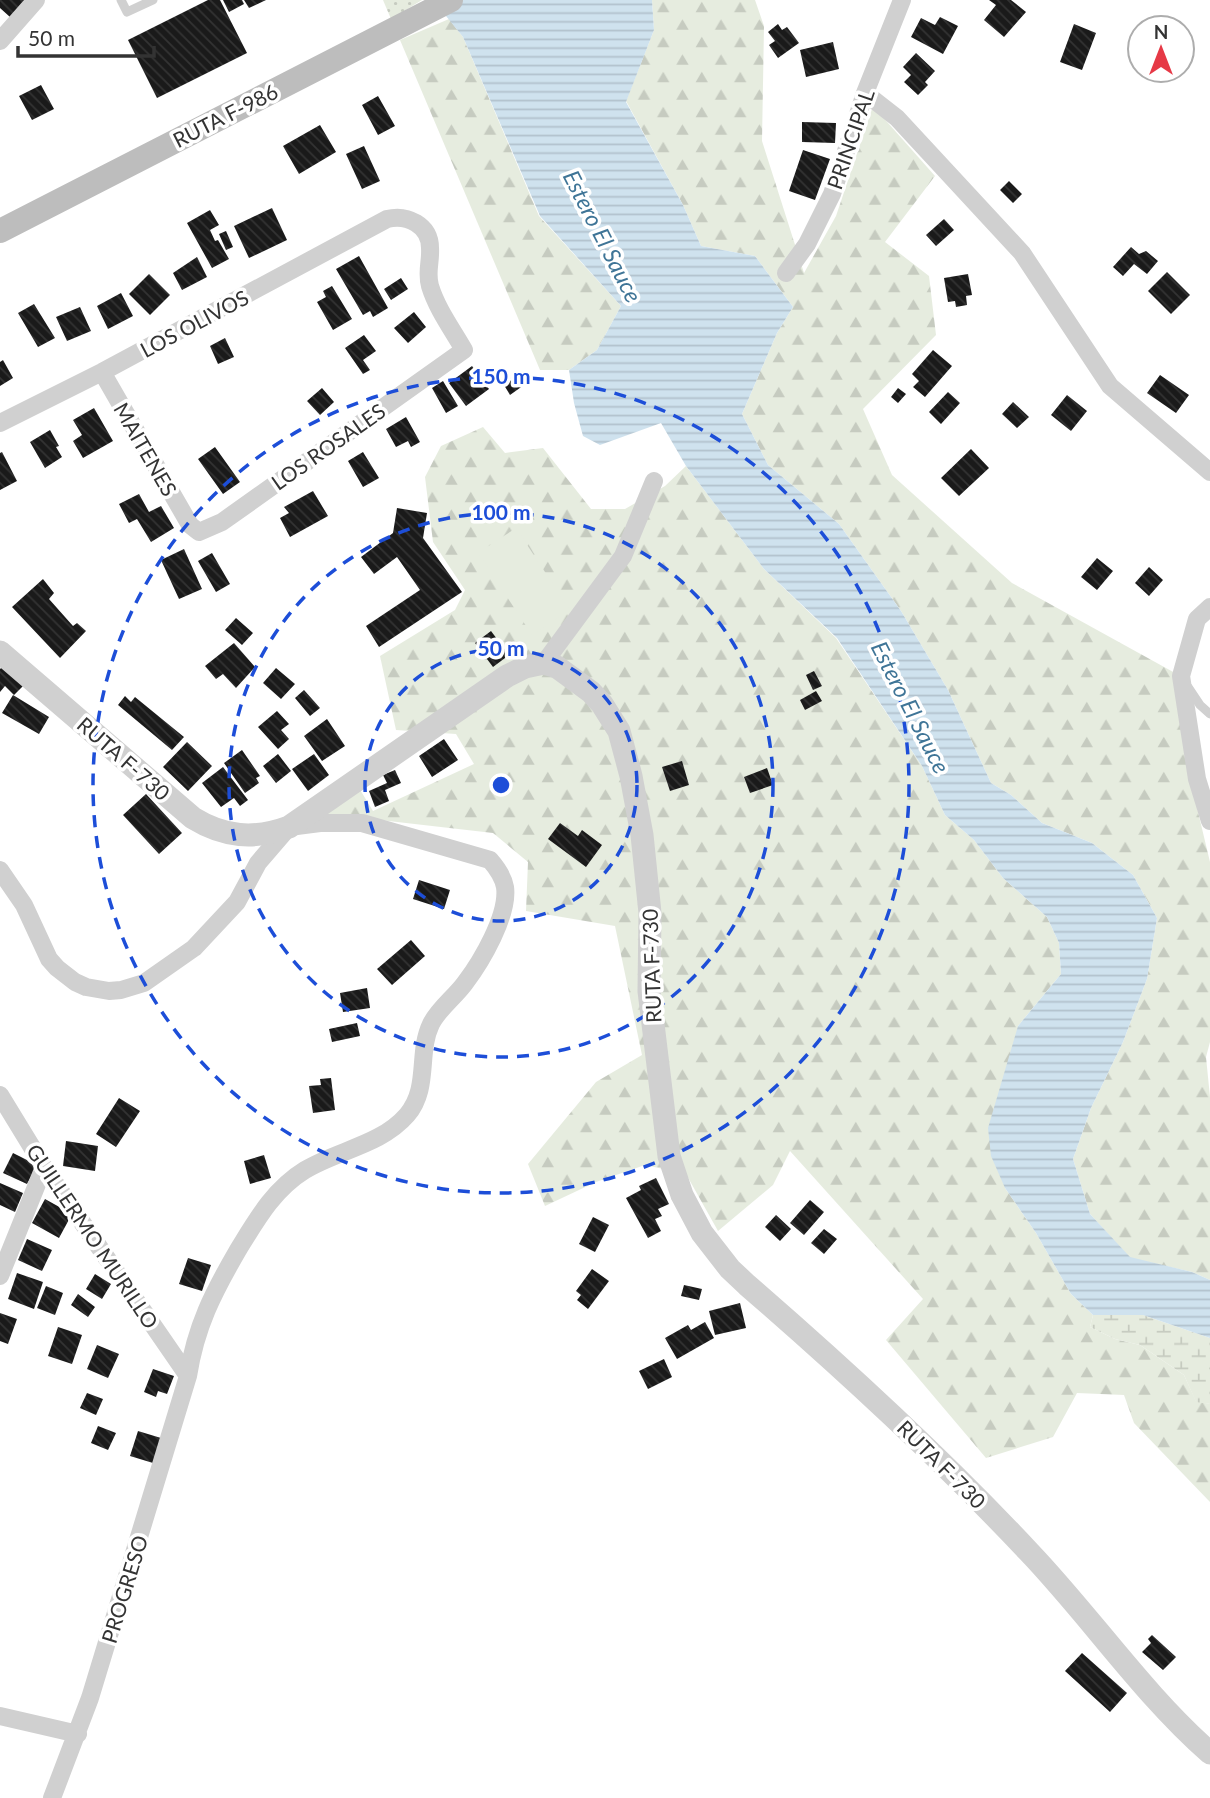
<svg xmlns="http://www.w3.org/2000/svg" width="1210" height="1798" viewBox="0 0 1210 1798" font-family="Lato,sans-serif">
<style>
.grass{fill:url(#grass-dots)}
.forest{fill:url(#forest-firs)}
.wetland{fill:url(#wetland-marsh)}
.green{fill:#e6ecdf}
.water{fill:url(#water-rules)}
.building{fill:url(#building-back-hatch)}
.lines{fill:none;stroke-linecap:round;stroke-linejoin:round}
.service{stroke:#d0d0d0;stroke-width:9}
.minor{stroke:#d0d0d0;stroke-width:18}
.tertiary{stroke:#d0d0d0;stroke-width:23}
.secondary{stroke:#bdbdbd;stroke-width:24}
.ring{fill:none;stroke:#1d4ed8;stroke-width:3.5;stroke-dasharray:12 9}
.labels{text-anchor:middle;dominant-baseline:central;stroke-width:7;stroke-linejoin:round;paint-order:stroke}
.street-label{font-size:21px;fill:#333;stroke:#fff}
.water-label{font-size:23px;font-style:italic;fill:#3f7597;stroke:#fff}
.centre{fill:#1d4ed8;stroke:#fff;stroke-width:3.5}
.ring-label{font-size:21px;text-anchor:middle;font-weight:bold;fill:#1d4ed8;stroke:#fff;stroke-width:7;stroke-linejoin:round;paint-order:stroke}
</style>
<defs>
<pattern id="grass-dots" width="8" height="8" patternUnits="userSpaceOnUse" patternTransform="scale(1.75)"><rect width="8" height="8" fill="#e6ecdf"/><path d="M2 2h.1M6 6h.1" fill="none" stroke="#c6cbc0" stroke-width="1.8" stroke-linecap="round"/></pattern>
<pattern id="forest-firs" width="22" height="20" patternUnits="userSpaceOnUse" patternTransform="scale(1.75)"><rect width="22" height="20" fill="#e6ecdf"/><path d="M5 1l3.5 6h-7zM16 11l3.5 6h-7z" fill="#c6cbc0"/></pattern>
<pattern id="wetland-marsh" width="20" height="14" patternUnits="userSpaceOnUse" patternTransform="scale(1.75)"><rect width="20" height="14" fill="#e6ecdf"/><path d="M1 5h8M5 5V1M11 12h8M15 12V8" fill="none" stroke="#c6cbc0"/></pattern>
<pattern id="water-rules" width="6" height="5" patternUnits="userSpaceOnUse" patternTransform="scale(1.75)"><rect width="6" height="5" fill="#cfe2ee"/><path d="M0 2.5h6" fill="none" stroke="#b2c2cd"/></pattern>
<pattern id="building-back-hatch" width="6" height="6" patternUnits="userSpaceOnUse" patternTransform="scale(1.75)"><rect width="6" height="6" fill="#1a1a1a"/><path d="M-1 5l2 2M0 0l6 6M5-1l2 2" fill="none" stroke="#333"/></pattern>
</defs>
<rect width="100%" height="100%" fill="#fff"/>
<path class="grass" d="M383,0h39l-31,19z"/>
<path class="forest" d="M652,0h103l9,26 -2,115 42,132 32,-57 37,-110 62,70 -50,66 44,34 7,59 -73,74 29,66 120,108 163,90 18,118 17,71v180l-4,15 4,40v183l-18,-8 -62,-14 -40,-44 -17,-55 18,-51 32,-66 24,-63 10,-61 -24,-43 -41,-32 -50,-20 -31,-28 -20,-12 -43,-93 -47,-79 -62,-87 -71,-59 -26,-51 35,-81 16,-26 -38,-51 -54,-10 -18,-41 -57,-104 28,-71z
M449,19l14,18 76,179 82,90 -24,44 -28,20h-29l-140,-330z
M483,427l22,26 38,-5 48,61h34l40,-23 21,-20 78,103 72,69 86,128 23,49 29,25 29,38 44,39 12,26 2,31 -43,52 -13,162 31,45 35,61 22,21 -3,12 25,12 25,6 44,30 12,26 14,3v98l-76,-79 -10,-28 -47,-2 -24,44 -67,21 -100,-118 37,-41 -133,-148 -17,34 -55,46 -32,-57 -41,-9 -49,17 -51,24 -17,-42 68,-82 46,-27 -27,-129 -89,-15 2,-49 -35,-29 -174,-20 40,-25 14,23 101,-47 -18,-30 -60,-4 -16,-74 75,-46 10,-20 -32,-48 -8,-65 16,-31z"/>
<path class="wetland" d="M1093,1315h50l67,23v66l-14,-2 -12,-27 -44,-30 -25,-6 -25,-12z"/>
<path class="green" d="M516,528l54,82 -38,25 -54,-82z"/>
<path class="water" d="M433,0h219l2,30 -28,72 57,103 18,41 54,10 38,51 -16,26 -35,81 26,51 71,59 62,87 47,79 43,93 20,12 31,28 50,20 41,32 24,43 -10,61 -24,63 -32,66 -18,51 17,55 40,43 62,15 18,8v58l-67,-23h-50l-22,-21 -35,-61 -31,-45 -14,-32 -3,-28 30,-102 43,-52 -2,-31 -12,-26 -44,-39 -29,-38 -29,-25 -23,-49 -85,-128 -73,-69 -78,-103 -25,-43 -61,22 -17,-9 -9,-33 -5,-33 28,-20 24,-44 -81,-90 -77,-179z"/>
<path class="building" d="M0,0h25l-15,17 -10,-9z
M208,0h12l27,53 -90,45 -29,-58z
M223,0h19l2,4 -15,8z
M244,0h22l-17,8z
M989,0h22l15,12 -22,25 -20,-17 12,-15z
M940,17l18,9 -15,28 -32,-17 10,-19 14,7z
M778,24l4,6 5,-3 12,16 -21,15 -9,-13 6,-4 -7,-9z
M1074,24l22,9 -14,37 -22,-8z
M833,42l6,27 -33,8 -6,-27z
M916,53l19,18 -10,11 3,3 -10,10 -14,-13 7,-7 -8,-8z
M41,85l13,24 -22,11 -13,-24z
M378,96l17,30 -17,9 -16,-30z
M802,122l34,1 -1,20 -33,-1z
M320,125l16,27 -37,22 -16,-28z
M364,146l16,35 -18,8 -16,-35z
M803,150l27,9 -15,41 -26,-9z
M1009,181l13,13 -9,9 -13,-13z
M272,208l15,32 -38,18 -15,-32z
M210,210l9,15 -9,5 5,11 3,-1 11,19 -17,9 -25,-45z
M944,219l10,11 -18,16 -10,-11z
M226,231l7,16 -7,3 -7,-16z
M1131,247l8,7 7,-3 12,10 -11,13 -13,-10 -11,12 -10,-9z
M359,256l29,52 -15,9 -3,-6 -7,4 -27,-46z
M197,257l10,20 -25,13 -9,-17z
M1167,272l23,23 -19,19 -23,-23z
M149,274l21,21 -20,20 -21,-21z
M968,274l4,21 -6,1 1,9 -11,2 -1,-6 -7,1 -4,-24z
M401,278l7,11 -17,11 -7,-11z
M332,286l20,33 -19,11 -16,-28 9,-5 -3,-6z
M121,293l12,23 -25,13 -11,-23z
M34,304l21,34 -17,9 -20,-34z
M80,307l11,24 -24,10 -11,-24z
M414,312l12,15 -18,16 -14,-15z
M364,335l12,16 -13,9 7,10 -7,4 -18,-26z
M225,338l9,19 -16,7 -8,-18z
M933,350l19,16 -27,31 -12,-10 6,-6 -7,-7z
M3,360l10,18 -13,8v-24z
M472,366l17,23 -23,17 -17,-23z
M1160,375l29,20 -13,18 -29,-20z
M517,376l7,9 -14,10 -6,-10z
M443,381l15,25 -12,7 -14,-25z
M322,388l12,14 -14,13 -13,-14z
M898,388l8,6 -8,9 -7,-6z
M948,392l12,11 -19,21 -12,-12z
M1067,395l20,16 -16,20 -20,-16z
M1013,402l16,15 -12,11 -15,-14z
M94,408l19,33 -30,17 -10,-17 9,-6 -9,-15z
M406,417l14,25 -9,5 -3,-6 -12,6 -10,-18z
M50,430l9,16 -3,1 6,10 -17,11 -15,-26z
M215,447l25,35 -17,12 -25,-35z
M971,449l18,19 -30,28 -18,-18z
M2,452l15,29 -17,9v-37z
M363,452l16,26 -16,9 -15,-26z
M313,491l15,25 -38,21 -10,-19 9,-5 -5,-6z
M139,494l10,18 12,-6 13,22 -23,14 -14,-23 -8,4 -10,-19z
M397,508l30,5 -4,25 39,54 -83,55 -13,-21 54,-36 -23,-33 -23,17 -13,-17 32,-24z
M184,549l18,40 -23,10 -18,-39z
M212,553l18,31 -14,8 -18,-31z
M1097,558l16,13 -16,19 -16,-13z
M1149,567l14,13 -14,16 -14,-13z
M43,579l11,14 -5,6 24,27 4,-3 9,8 -26,27 -48,-51z
M236,618l17,15 -11,12 -17,-15z
M491,631l18,24 -16,12 -18,-24z
M234,643l21,24 -19,21 -13,-14 -7,5 -11,-13z
M3,666l21,19 -10,10 -9,-9 -5,6v-23z
M276,668l19,16 -14,15 -18,-16z
M814,671l8,15 -9,4 -7,-15z
M304,690l16,18 -10,8 -15,-18z
M816,691l6,10 -17,9 -5,-10z
M13,695l36,22 -10,17 -37,-21z
M125,696l6,6 4,-5 49,40 -12,13 -54,-45z
M277,711l12,13 -8,6 8,9 -11,10 -20,-22z
M327,719l18,27 -23,15 -18,-25z
M444,739l14,21 -26,17 -13,-21z
M187,742l25,24 -24,25 -25,-24z
M242,750l18,26 -4,2 3,5 -14,10 -21,-30z
M278,754l13,17 -15,12 -13,-17z
M314,754l15,21 -21,16 -16,-22z
M682,761l7,24 -19,6 -8,-24z
M223,767l25,33 -8,6 -6,-8 -13,9 -19,-24z
M767,768l6,17 -23,8 -6,-16z
M395,770l6,13 -16,7 4,11 -14,6 -6,-16 18,-8 -4,-8z
M146,794l36,39 -23,21 -36,-39z
M560,823l18,13 4,-6 20,15 -16,22 -38,-28z
M419,880l31,10 -6,19 -31,-10z
M411,940l14,16 -33,29 -15,-16z
M367,988l3,20 -27,4 -3,-19z
M357,1023l3,13 -28,6 -3,-13z
M331,1078l4,32 -22,3 -4,-27 12,-1 -1,-6z
M119,1098l21,13 -24,36 -20,-13z
M66,1141l32,5 -3,25 -32,-5z
M13,1153l24,12 -10,19 -24,-11z
M264,1155l7,23 -21,6 -6,-23z
M656,1178l13,26 -11,5 4,7 -7,3 6,12 -13,7 -22,-40 15,-8 -2,-4z
M0,1183l23,10 -8,19 -15,-7z
M45,1199l27,15 -13,24 -27,-15z
M810,1200l14,12 -20,23 -14,-12z
M776,1215l15,14 -11,12 -15,-14z
M593,1217l16,8 -14,27 -16,-8z
M824,1229l13,10 -13,15 -13,-11z
M27,1239l25,11 -10,21 -24,-11z
M188,1258l23,7 -9,26 -23,-7z
M592,1269l17,12 -21,28 -11,-9 4,-5 -5,-4z
M17,1273l26,9 -9,27 -26,-10z
M95,1274l16,10 -9,15 -16,-10z
M684,1285l18,4 -3,11 -18,-4z
M46,1286l17,7 -8,22 -18,-7z
M78,1294l17,13 -7,10 -17,-12z
M740,1303l6,25 -31,7 -6,-24z
M0,1313l17,6 -9,25 -8,-3z
M705,1322l9,16 -37,21 -12,-21 23,-13 3,5z
M58,1327l24,8 -10,29 -24,-8z
M97,1345l22,9 -11,24 -21,-9z
M664,1359l8,18 -24,12 -9,-18z
M153,1369l21,7 -7,18 -9,-3 -2,6 -12,-5z
M87,1393l16,6 -7,16 -16,-7z
M98,1426l18,7 -8,17 -17,-7z
M138,1431l23,7 -8,25 -23,-7z
M1152,1635l24,22 -13,13 -21,-18 9,-9 -3,-4z
M1082,1653l45,40 -17,19 -45,-41z"/>
<g class="lines">
<path class="service" d="M121,0l6,12 26,-12
M1188,687l12,18 10,9"/>
<path class="minor" d="M0,41l36,-41
M865,93l32,25 125,135 88,133 100,86
M786,273l21,-29 25,-50 33,-101 37,-93
M0,423l102,-51 285,-153c20,-5 43,6 43,29 1,14 -4,24 0,38 7,23 22,43 34,64l-242,172 -23,10 -9,-7 -88,-153
M1210,607l-13,12 -16,57 16,103 13,42
M544,663l79,-107 31,-75
M0,870l24,35 25,54 8,9 18,14 11,5 23,4 12,-1 23,-7 50,-35 43,-46 21,-39 31,-36 31,-4h42l128,37c7,8 13,16 15,27 4,28 -24,75 -40,96 -11,15 -26,25 -34,41 -14,29 -1,64 -24,91 -26,30 -69,35 -102,55 -31,19 -48,49 -67,80 -25,43 -42,76 -50,126l-98,322 -38,100
M0,1095l44,72 144,209
M0,1276l44,-109
M0,1716l78,18"/>
<path class="tertiary" d="M0,652l193,166c31,19 61,22 96,9l218,-151 18,-9 19,-4 13,4 34,25 11,12 17,27 12,45 11,59 8,78 -1,78 20,165 13,39 20,38 28,36 17,16c98,85 193,172 282,267 62,65 113,141 181,201"/>
<path class="secondary" d="M0,231l451,-231"/>
</g>
<g class="ring">
<circle cx="501" cy="785" r="136"/>
<circle cx="501" cy="785" r="272"/>
<circle cx="501" cy="785" r="408"/>
</g>
<g class="labels">
<g class="street-label">
<text transform="translate(225 115) rotate(-27)">RUTA F-986</text>
<text transform="translate(850 139) rotate(-71)">PRINCIPAL</text>
<text transform="translate(194 323) rotate(-28)">LOS OLIVOS</text>
<text transform="translate(328 446) rotate(-35)">LOS ROSALES</text>
<text transform="translate(146 449) rotate(60)">MAITENES</text>
<text transform="translate(124 758) rotate(41)">RUTA F-730</text>
<text transform="translate(651 966) rotate(-92)">RUTA F-730</text>
<text transform="translate(93 1236) rotate(56)">GUILLERMO MURILLO</text>
<text transform="translate(942 1464) rotate(45)">RUTA F-730</text>
<text transform="translate(124 1589) rotate(-73)">PROGRESO</text>
</g>
<g class="water-label">
<text transform="translate(603 236) rotate(63)">Estero El Sauce</text>
<text transform="translate(911 707) rotate(63)">Estero El Sauce</text>
</g>
</g>
<circle cx="501" cy="785" r="10" class="centre"/>
<g class="ring-label">
<text x="501" y="384">150 m</text>
<text x="501" y="520">100 m</text>
<text x="501" y="656">50 m</text>
</g>
<g transform="translate(1161 49)"><circle r="33" fill="#ffffff" stroke="#adadad" stroke-width="2"/>
<path d="M0-5L12 26L0 18L-12 26Z" fill="#e63946"/>
<text y="-10" font-size="19" font-weight="bold" text-anchor="middle" fill="#333333">N</text>
</g>
<path d="M18 46v10h136v-10" fill="none" stroke="#333333" stroke-width="3.5"/>
<text x="28" y="46" font-size="21" fill="#333333" stroke="#ffffff" stroke-width="5" paint-order="stroke">50 m</text>
</svg>
